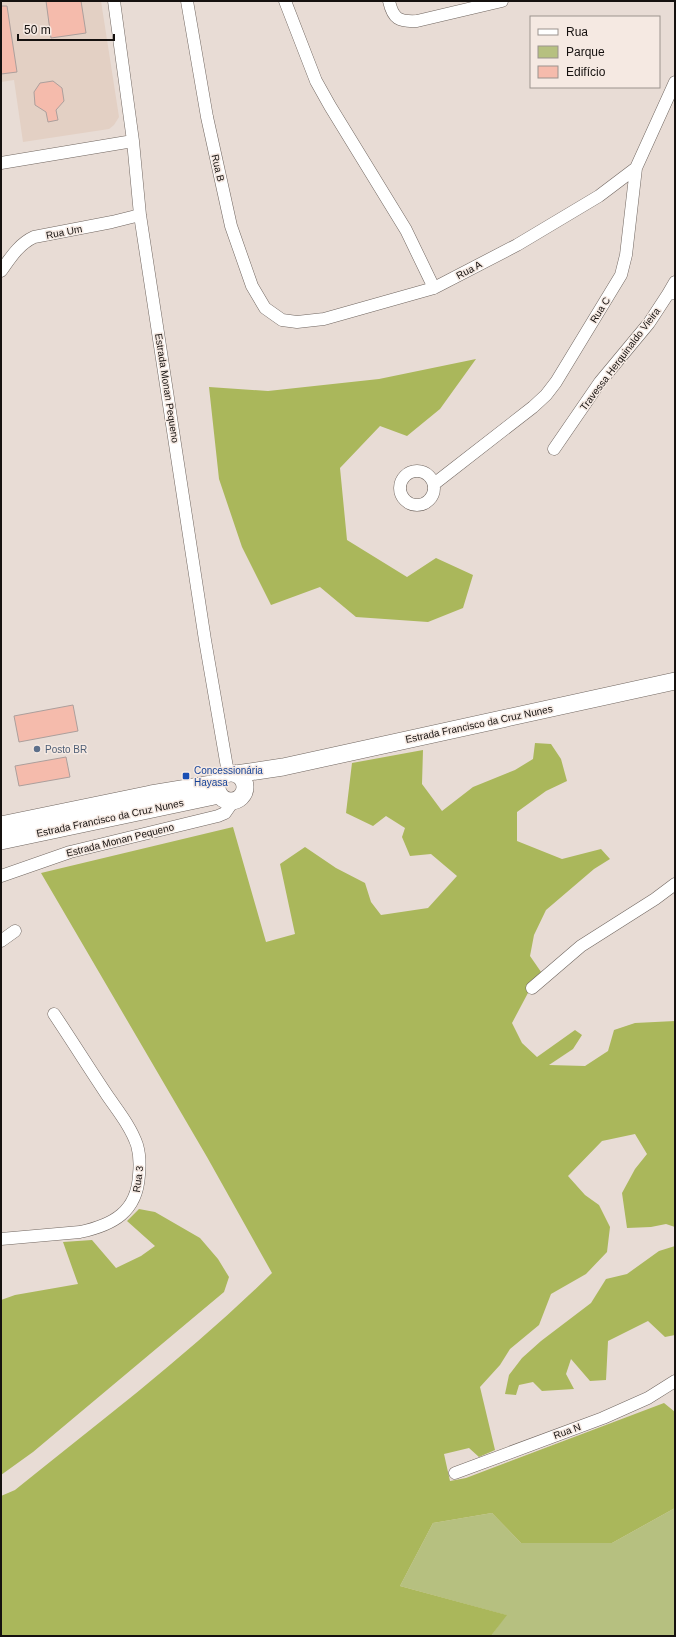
<svg xmlns="http://www.w3.org/2000/svg" width="676" height="1637" viewBox="0 0 676 1637" font-family="Arial,sans-serif">
<style>
.built{fill:#e3d0c4}
.green{fill:#b6c080}
.forest{fill:#aab75b}
.building{fill:#f5bbac;stroke:#ac9f9c}
.lines{fill:none;stroke-linecap:round;stroke-linejoin:round}
.street-casing{stroke:#706660;stroke-width:13}
.secondary-casing{stroke:#706660;stroke-width:18}
.street{stroke:#fff;stroke-width:12}
.secondary{stroke:#fff;stroke-width:17}
.service-dot{fill:#5c6f8a;stroke:#f5e9e2;stroke-width:1.5}
.transit-dot{fill:#1a4fb4;stroke:#f5e9e2;stroke-width:1.5}
.labels{text-anchor:middle;dominant-baseline:central;stroke-width:3;stroke-linejoin:round;paint-order:stroke}
.street-label{font-size:10px;fill:#15110f;stroke:#f5e9e2}
.service-label{font-size:10px;fill:#4e5e75;stroke:#f5e9e2;text-anchor:start}
.transit-label{font-size:10px;fill:#164399;stroke:#f5e9e2;text-anchor:start}
</style>
<rect width="100%" height="100%" fill="#e8dcd5"/>
<path class="built" d="M1,1h100l18,116 -5,8 -5,4 -86,13 -9,-62 -13,2z"/>
<path class="green" d="M675,1508v128h-184l15,-21 -106,-29 33,-63 59,-10 29,30h91z"/>
<path class="forest" d="M476,359l-36,50 -33,27 -27,-10 -40,42 7,72 60,37 29,-19 37,17 -10,33 -35,14 -72,-5 -36,-30 -49,18 -29,-58 -23,-68 -10,-92 59,4 111,-12z
M535,743l16,1 10,15 6,22 -21,10 -29,21v29l45,18 39,-10 9,10 -16,10 -48,41 -12,25 -4,21 18,26 -19,9 -17,32 10,20 15,14 38,-27 7,5 -9,14 -24,16 36,1 23,-15 6,-21 21,-7 40,-2v206l-9,-3 -15,3 -24,1 -5,-35 13,-24 12,-15 -12,-20 -33,7 -34,35 17,19 14,10 11,22 -3,25 -21,22 -35,20 -12,31 -29,24 -10,16 -20,22 15,63 -16,7 -10,-9 -25,6 6,27 16,-3 198,-75 11,9v96l-63,35h-91l-29,-30 -59,10 -33,63 107,29 -16,21h-490v-140l14,-6c87,-70 177,-138 257,-217l-65,-116 -166,-284 192,-46 33,115 29,-8 -15,-70 25,-17 31,21 29,15 6,19 10,13 47,-7 29,-32 -26,-22 -21,2 -8,-19 3,-9 -19,-12 -13,10 -27,-13 6,-50 71,-13 -1,34 20,27 31,-24 42,-17 18,-11z
M139,1209l16,3 45,26 18,21 11,18 -5,15 -191,160 -32,23v-175l14,-5 63,-11 -15,-42 29,-2 24,28 25,-12 14,-10 -28,-25z
M675,1246v89l-10,2 -17,-16 -40,20 -2,39 -16,1 -19,-22 -5,15 8,15 -32,2 -9,-9 -14,3 -3,10 -11,-1 4,-19 13,-17 19,-17 50,-38 15,-24 21,-5 32,-23z"/>
<path class="building" d="M46,1h35l5,32 -35,5z
M1,6h6l10,66 -16,2z
M53,81l9,7 2,13 -8,9 2,10 -10,2 -2,-10 -11,-7 -1,-13 6,-9z
M73,705l5,26 -59,11 -5,-26z
M66,757l4,20 -51,9 -4,-20z"/>
<g class="lines">
<g class="street-casing">
<path id="street" d="M114,1l19,140 7,74 65,425 23,133
M187,1l20,116 24,109 21,60 13,22 17,12 15,2 27,-3 110,-31 83,-43 82,-49 37,-28
M285,1l31,80 14,25 76,124 28,58
M389,1c4,18 10,21 28,20l85,-20
M1,163l132,-22
M1,271c10,-14 18,-27 33,-34l78,-15 28,-7
M668,294l7,-12
M554,449l46,-67 49,-59 19,-29 7,-1
M400 488a17 17 0 1 1 34 0a17 17 0 1 1-34 0Z
M434,484l99,-77 13,-12 10,-13 65,-107 5,-20 10,-87 39,-86
M1,876l69,-24 148,-36 7,-3 9,-13
M1,941l14,-10
M532,988l49,-42 74,-47 20,-15
M1,1239l79,-7c33,-7 57,-20 59,-57 1,-10 1,-20 -2,-30 -6,-18 -19,-34 -30,-50 -18,-27 -35,-54 -53,-81
M455,1473l148,-55 45,-20 27,-17"/>
</g>
<g class="secondary-casing">
<path id="secondary" d="M217 787a14 14 0 1 1 28 0a14 14 0 1 1-28 0Z
M236,774l47,-7 392,-86
M1,825l150,-31 67,-11
M1,841l218,-46"/>
</g>
<use href="#street" class="street"/>
<use href="#secondary" class="secondary"/>
</g>
<circle class="service-dot" cx="37" cy="749" r="4"/>
<rect class="transit-dot" x="182" y="772" width="8" height="8" rx="2"/>
<g class="labels">
<g class="street-label">
<text transform="translate(218 168) rotate(77)">Rua B</text>
<text transform="translate(64 232) rotate(-11)">Rua Um</text>
<text transform="translate(469 270) rotate(-28)">Rua A</text>
<text transform="translate(600 310) rotate(-58)">Rua C</text>
<text transform="translate(620 359) rotate(-53)">Travessa Herquinaldo Vieira</text>
<text transform="translate(167 388) rotate(81)">Estrada Monan Pequeno</text>
<text transform="translate(479 724) rotate(-12)">Estrada Francisco da Cruz Nunes</text>
<text transform="translate(110 818) rotate(-12)">Estrada Francisco da Cruz Nunes</text>
<text transform="translate(120 840) rotate(-14)">Estrada Monan Pequeno</text>
<text transform="translate(138 1179) rotate(-83)">Rua 3</text>
<text transform="translate(567 1431) rotate(-20)">Rua N</text>
</g>
<g class="service-label">
<text x="45" y="749">Posto BR</text>
</g>
<g class="transit-label">
<text x="194" y="770">Concessionária<tspan x="194" dy="12">Hayasa</tspan></text>
</g>
</g>
<rect width="676" height="1637" fill="none" stroke="#15110f" stroke-width="4"/>
<rect x="530" y="16" width="130" height="72" fill="#f5e9e2" stroke="#9b938e"/>
<rect x="538" y="29" width="20" height="6" fill="#ffffff" stroke="#9b938e"/>
<text x="566" y="36" font-size="12" fill="#15110f">Rua</text>
<rect x="538" y="46" width="20" height="12" fill="#b6c080" stroke="#9b938e"/>
<text x="566" y="56" font-size="12" fill="#15110f">Parque</text>
<rect x="538" y="66" width="20" height="12" fill="#f5bbac" stroke="#9b938e"/>
<text x="566" y="76" font-size="12" fill="#15110f">Edifício</text>
<path d="M18 34v6h96v-6" fill="none" stroke="#15110f" stroke-width="2"/>
<text x="24" y="34" font-size="12" fill="#15110f" stroke="#f5e9e2" stroke-width="3" paint-order="stroke">50 m</text>
</svg>
